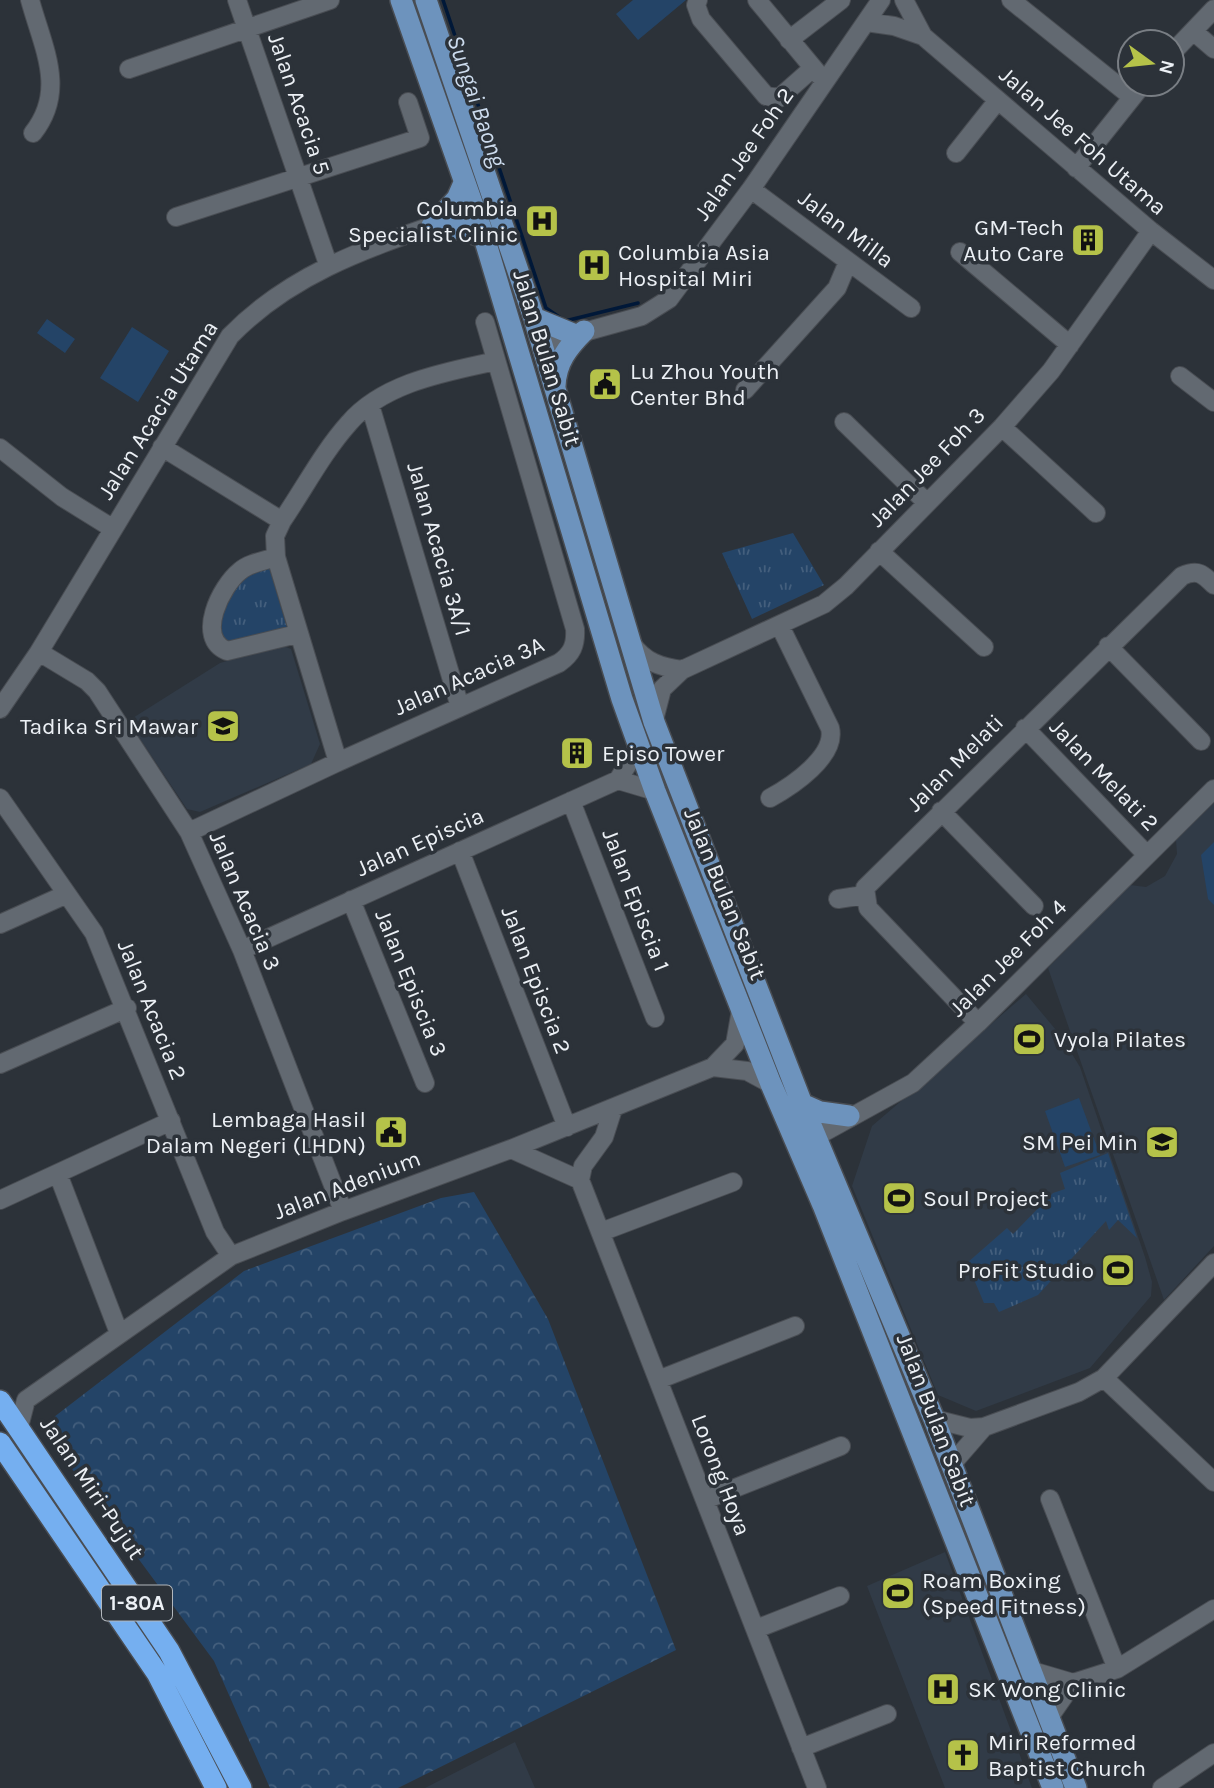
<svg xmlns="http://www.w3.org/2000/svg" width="1214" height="1788" viewBox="0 0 1214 1788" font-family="Karla,sans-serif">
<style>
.built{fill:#313b47}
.grass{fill:url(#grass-tufts)}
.forest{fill:url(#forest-crowns)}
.pitch{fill:#244467}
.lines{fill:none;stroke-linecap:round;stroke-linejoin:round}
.stream{stroke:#001838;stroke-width:3.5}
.minor-casing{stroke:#494d53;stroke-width:20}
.major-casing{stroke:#494d53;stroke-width:24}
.highway-casing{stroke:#494d53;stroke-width:24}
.minor{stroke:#626971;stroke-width:18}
.major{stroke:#6d93bd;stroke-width:21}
.highway{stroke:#75aff0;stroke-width:21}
.labels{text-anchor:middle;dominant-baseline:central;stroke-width:7;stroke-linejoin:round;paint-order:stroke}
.shield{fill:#2c3239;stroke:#b2b7bd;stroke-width:2}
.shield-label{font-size:21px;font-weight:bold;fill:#ecf0f5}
.street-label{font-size:23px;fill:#ecf0f5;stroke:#2c3239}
.poi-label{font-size:23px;fill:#ecf0f5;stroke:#2c3239;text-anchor:start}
.water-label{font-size:24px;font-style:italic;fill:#cddcee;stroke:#2c3239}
</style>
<defs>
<pattern id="grass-tufts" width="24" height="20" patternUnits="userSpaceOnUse" patternTransform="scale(1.75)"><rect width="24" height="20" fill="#244467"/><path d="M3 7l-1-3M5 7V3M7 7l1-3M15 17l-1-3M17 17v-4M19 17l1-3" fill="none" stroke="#445f7d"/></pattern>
<pattern id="forest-crowns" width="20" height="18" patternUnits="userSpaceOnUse" patternTransform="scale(1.75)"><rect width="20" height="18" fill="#244467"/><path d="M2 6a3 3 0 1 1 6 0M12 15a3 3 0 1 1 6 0" fill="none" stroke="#445f7d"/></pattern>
</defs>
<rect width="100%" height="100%" fill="#2c3239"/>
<path class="built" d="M281,645l10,4 29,95 -9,20 -111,48 -13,-3 -59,-88 92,-58z
M1214,803v443l-50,54 -116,-332 82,-83 16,2 19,-11 12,-22 -1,-14z
M1026,994l35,42 19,31 65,190 7,25 -1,14 -61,72 -114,43 -38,-16 -86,-209 20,-60z
M945,1552l87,236h-87l-78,-202z
M515,1742l20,46h-110z"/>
<path class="grass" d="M793,533l31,52 -72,34 -30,-66z
M269,567l19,64 -65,15 -7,-21 2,-16 25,-35z
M1108,1153l29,85 -19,-18 -9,10 -3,-9 -68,74 -39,17 -5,-9h-10l-17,-40 40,-35 6,6 40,-41 12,-4 -5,-16z"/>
<path class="forest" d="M474,1192l74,127 128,331 -278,138h-128l-56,-127 -173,-234 203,-156 197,-73z"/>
<path class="pitch" d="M633,0h53l-48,40 -22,-26z
M47,319l28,20 -10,14 -28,-20z
M132,327l37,24 -31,51 -38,-24z
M1214,842v63l-6,-6 -7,-44z
M1079,1098l21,57 -35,12 -20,-56z"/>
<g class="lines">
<path class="stream" d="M443,0l103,308 19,13 73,-18"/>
<g class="minor-casing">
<path id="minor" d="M30,0c13,48 37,90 3,133
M237,0l91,264
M698,0l-2,5 5,14 65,77 13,2 34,-30
M757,0l63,76
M904,0l19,36
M1011,0l121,97
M873,23l21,3 29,10 228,195 63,49
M1193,31l21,18
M789,40l52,-40
M1172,53l42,-44
M129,69l201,-69
M956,153l42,-53
M1076,168l67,-84
M751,189l160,119
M176,217l244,-79 -12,-36
M960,252l110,93
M541,344l101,-28 27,-17 82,-110 130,-189
M1180,376l34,26
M745,390l92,-102 11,-26
M370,405l90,302
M844,422l83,81
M1002,427l94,86
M162,447l120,74
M0,448l62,49 50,31
M879,551l105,96
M276,557c-12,4 -27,6 -36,14 -19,15 -45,67 -13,80l70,-17
M632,644c13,18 28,23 50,26
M1108,646l93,95
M39,652l48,29 10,10 92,141 53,118 101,261
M0,709l39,-57 191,-316c68,-70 155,-93 244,-125
M654,720l8,-31 20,-19 142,-66 22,-18 156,-159 49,-56 100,-140
M1025,728l122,127
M338,762l221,-99c13,-9 17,-18 16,-34l-90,-307
M618,780l37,11
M0,798l94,135 121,299 16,24
M770,798c22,-12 67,-42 60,-70l-50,-102
M571,801l84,217
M941,811l93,95
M189,832l149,-70 -62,-205 -1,-21 7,-15c22,-32 41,-69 67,-98 35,-41 98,-51 147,-62
M460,851l107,276
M838,899l26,-4
M351,900l74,183
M0,924l67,-30
M242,950l376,-170 21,-34
M978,1023l-110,-115 -3,-20 317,-312c16,-7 21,-2 32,9
M0,1064l127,-56
M713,1067l34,4 24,13
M613,1109l-9,28 -21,29 -3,14 237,608
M817,1136l96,-53 65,-60 236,-234
M511,1149l69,31
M58,1174l61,159
M0,1200l171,-79
M601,1232l132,-50
M1104,1378l110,104
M658,1380l137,-54
M934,1419l36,9 14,-1 95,-35 25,-14 110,-115
M19,1427l7,-27 205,-144 112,-45 168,-62 202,-82 22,-23 6,-34
M951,1465l33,-38
M1050,1499l67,170
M705,1500l136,-54
M756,1629l84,-33
M1029,1670l44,13 44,-14 97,-60
M1048,1719l25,-36
M801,1748l86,-34
M1162,1788l52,-35"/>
</g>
<g class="major-casing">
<path id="major" d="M401,0l83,237 138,462 33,92 116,293 52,121 230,583
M426,0l108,318 120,404 148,382 132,315 142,369
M442,223l42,14
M432,226l25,-27 7,-16
M534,318l39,16
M555,386c1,-24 13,-39 29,-55
M802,1104l18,8 29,4"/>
</g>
<g class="highway-casing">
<path id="highway" d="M0,1401l169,250 72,137
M0,1443l157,230 59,115"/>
</g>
<use href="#minor" class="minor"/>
<use href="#major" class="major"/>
<use href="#highway" class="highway"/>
</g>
<defs>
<g id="hospital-square" transform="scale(1.75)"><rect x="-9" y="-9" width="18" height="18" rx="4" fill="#b5c249" stroke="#2c3239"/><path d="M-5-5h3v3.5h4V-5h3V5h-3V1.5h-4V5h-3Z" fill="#111"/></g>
<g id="building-square" transform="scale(1.75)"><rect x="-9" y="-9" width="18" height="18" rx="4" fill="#b5c249" stroke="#2c3239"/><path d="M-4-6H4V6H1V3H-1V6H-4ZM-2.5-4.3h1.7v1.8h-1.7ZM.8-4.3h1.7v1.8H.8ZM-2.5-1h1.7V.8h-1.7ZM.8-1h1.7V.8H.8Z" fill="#111"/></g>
<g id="civic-square" transform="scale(1.75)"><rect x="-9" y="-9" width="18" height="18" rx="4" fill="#b5c249" stroke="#2c3239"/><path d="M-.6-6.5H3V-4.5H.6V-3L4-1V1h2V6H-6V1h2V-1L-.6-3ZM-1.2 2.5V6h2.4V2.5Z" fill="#111"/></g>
<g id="school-square" transform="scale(1.75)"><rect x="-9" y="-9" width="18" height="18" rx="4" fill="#b5c249" stroke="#2c3239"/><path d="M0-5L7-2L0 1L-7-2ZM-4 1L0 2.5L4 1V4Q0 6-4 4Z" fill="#111"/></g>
<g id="stadium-square" transform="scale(1.75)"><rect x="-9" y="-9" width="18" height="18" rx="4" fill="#b5c249" stroke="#2c3239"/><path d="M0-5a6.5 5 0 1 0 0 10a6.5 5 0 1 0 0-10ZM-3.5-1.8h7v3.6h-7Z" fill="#111"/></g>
<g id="church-square" transform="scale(1.75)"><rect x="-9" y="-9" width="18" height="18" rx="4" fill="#b5c249" stroke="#2c3239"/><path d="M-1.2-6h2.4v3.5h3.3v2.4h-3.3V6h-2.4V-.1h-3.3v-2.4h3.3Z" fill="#111"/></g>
</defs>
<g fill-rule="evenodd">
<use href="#hospital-square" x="542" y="221"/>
<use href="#building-square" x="1088" y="240"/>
<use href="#hospital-square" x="594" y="265"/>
<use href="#civic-square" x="605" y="384"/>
<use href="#school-square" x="223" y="726"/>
<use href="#building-square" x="577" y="753"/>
<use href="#stadium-square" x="1029" y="1039"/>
<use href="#civic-square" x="391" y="1132"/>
<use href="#school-square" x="1162" y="1142"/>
<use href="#stadium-square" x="899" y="1198"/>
<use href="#stadium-square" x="1118" y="1270"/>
<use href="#stadium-square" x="898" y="1593"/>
<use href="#hospital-square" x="943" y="1689"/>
<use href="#church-square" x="963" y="1755"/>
</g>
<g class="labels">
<rect class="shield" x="102" y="1585.5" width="70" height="35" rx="5"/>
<g class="shield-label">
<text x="137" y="1603">1-80A</text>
</g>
<g class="street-label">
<text transform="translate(299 104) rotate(71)">Jalan Acacia 5</text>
<text transform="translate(1083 141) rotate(41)">Jalan Jee Foh Utama</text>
<text transform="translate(744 154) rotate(-55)">Jalan Jee Foh 2</text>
<text transform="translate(846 229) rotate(37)">Jalan Milla</text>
<text transform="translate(547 358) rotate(73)">Jalan Bulan Sabit</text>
<text transform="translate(158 410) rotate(-58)">Jalan Acacia Utama</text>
<text transform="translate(927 467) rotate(-46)">Jalan Jee Foh 3</text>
<text transform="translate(439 549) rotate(74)">Jalan Acacia 3A/1</text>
<text transform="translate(469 676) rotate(-24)">Jalan Acacia 3A</text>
<text transform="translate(955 763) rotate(-45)">Jalan Melati</text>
<text transform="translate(1104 775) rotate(46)">Jalan Melati 2</text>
<text transform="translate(420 842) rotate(-24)">Jalan Episcia</text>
<text transform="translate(725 894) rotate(68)">Jalan Bulan Sabit</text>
<text transform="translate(636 900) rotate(69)">Jalan Episcia 1</text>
<text transform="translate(245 901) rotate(67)">Jalan Acacia 3</text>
<text transform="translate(1008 958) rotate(-45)">Jalan Jee Foh 4</text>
<text transform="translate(536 980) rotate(69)">Jalan Episcia 2</text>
<text transform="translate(411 983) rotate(68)">Jalan Episcia 3</text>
<text transform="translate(152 1010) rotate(68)">Jalan Acacia 2</text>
<text transform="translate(347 1185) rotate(-21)">Jalan Adenium</text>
<text transform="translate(936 1420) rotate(69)">Jalan Bulan Sabit</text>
<text transform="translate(721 1475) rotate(69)">Lorong Hoya</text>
<text transform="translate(92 1488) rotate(56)">Jalan Miri-Pujut</text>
</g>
<g class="poi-label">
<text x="518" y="208" text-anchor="end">Columbia<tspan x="518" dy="26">Specialist Clinic</tspan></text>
<text x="1064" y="227" text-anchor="end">GM-Tech<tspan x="1064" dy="26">Auto Care</tspan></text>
<text x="618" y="252">Columbia Asia<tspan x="618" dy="26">Hospital Miri</tspan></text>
<text x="630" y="371">Lu Zhou Youth<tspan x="630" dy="26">Center Bhd</tspan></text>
<text x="198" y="726" text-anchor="end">Tadika Sri Mawar</text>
<text x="602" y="753">Episo Tower</text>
<text x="1054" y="1039">Vyola Pilates</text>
<text x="366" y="1119" text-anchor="end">Lembaga Hasil<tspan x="366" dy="26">Dalam Negeri (LHDN)</tspan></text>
<text x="1138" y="1142" text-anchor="end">SM Pei Min</text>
<text x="923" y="1198">Soul Project</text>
<text x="1094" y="1270" text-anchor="end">ProFit Studio</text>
<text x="922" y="1580">Roam Boxing<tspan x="922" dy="26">(Speed Fitness)</tspan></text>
<text x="968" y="1689">SK Wong Clinic</text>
<text x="988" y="1742">Miri Reformed<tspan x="988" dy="26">Baptist Church</tspan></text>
</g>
<g class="water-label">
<text transform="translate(477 101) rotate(71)">Sungai Baong</text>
</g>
</g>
<g transform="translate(1151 63) rotate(105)"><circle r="33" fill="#2c3239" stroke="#797e84" stroke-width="2"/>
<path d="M0-5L12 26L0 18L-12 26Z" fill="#b5c249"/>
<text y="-10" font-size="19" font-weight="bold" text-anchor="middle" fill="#ecf0f5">N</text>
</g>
</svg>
